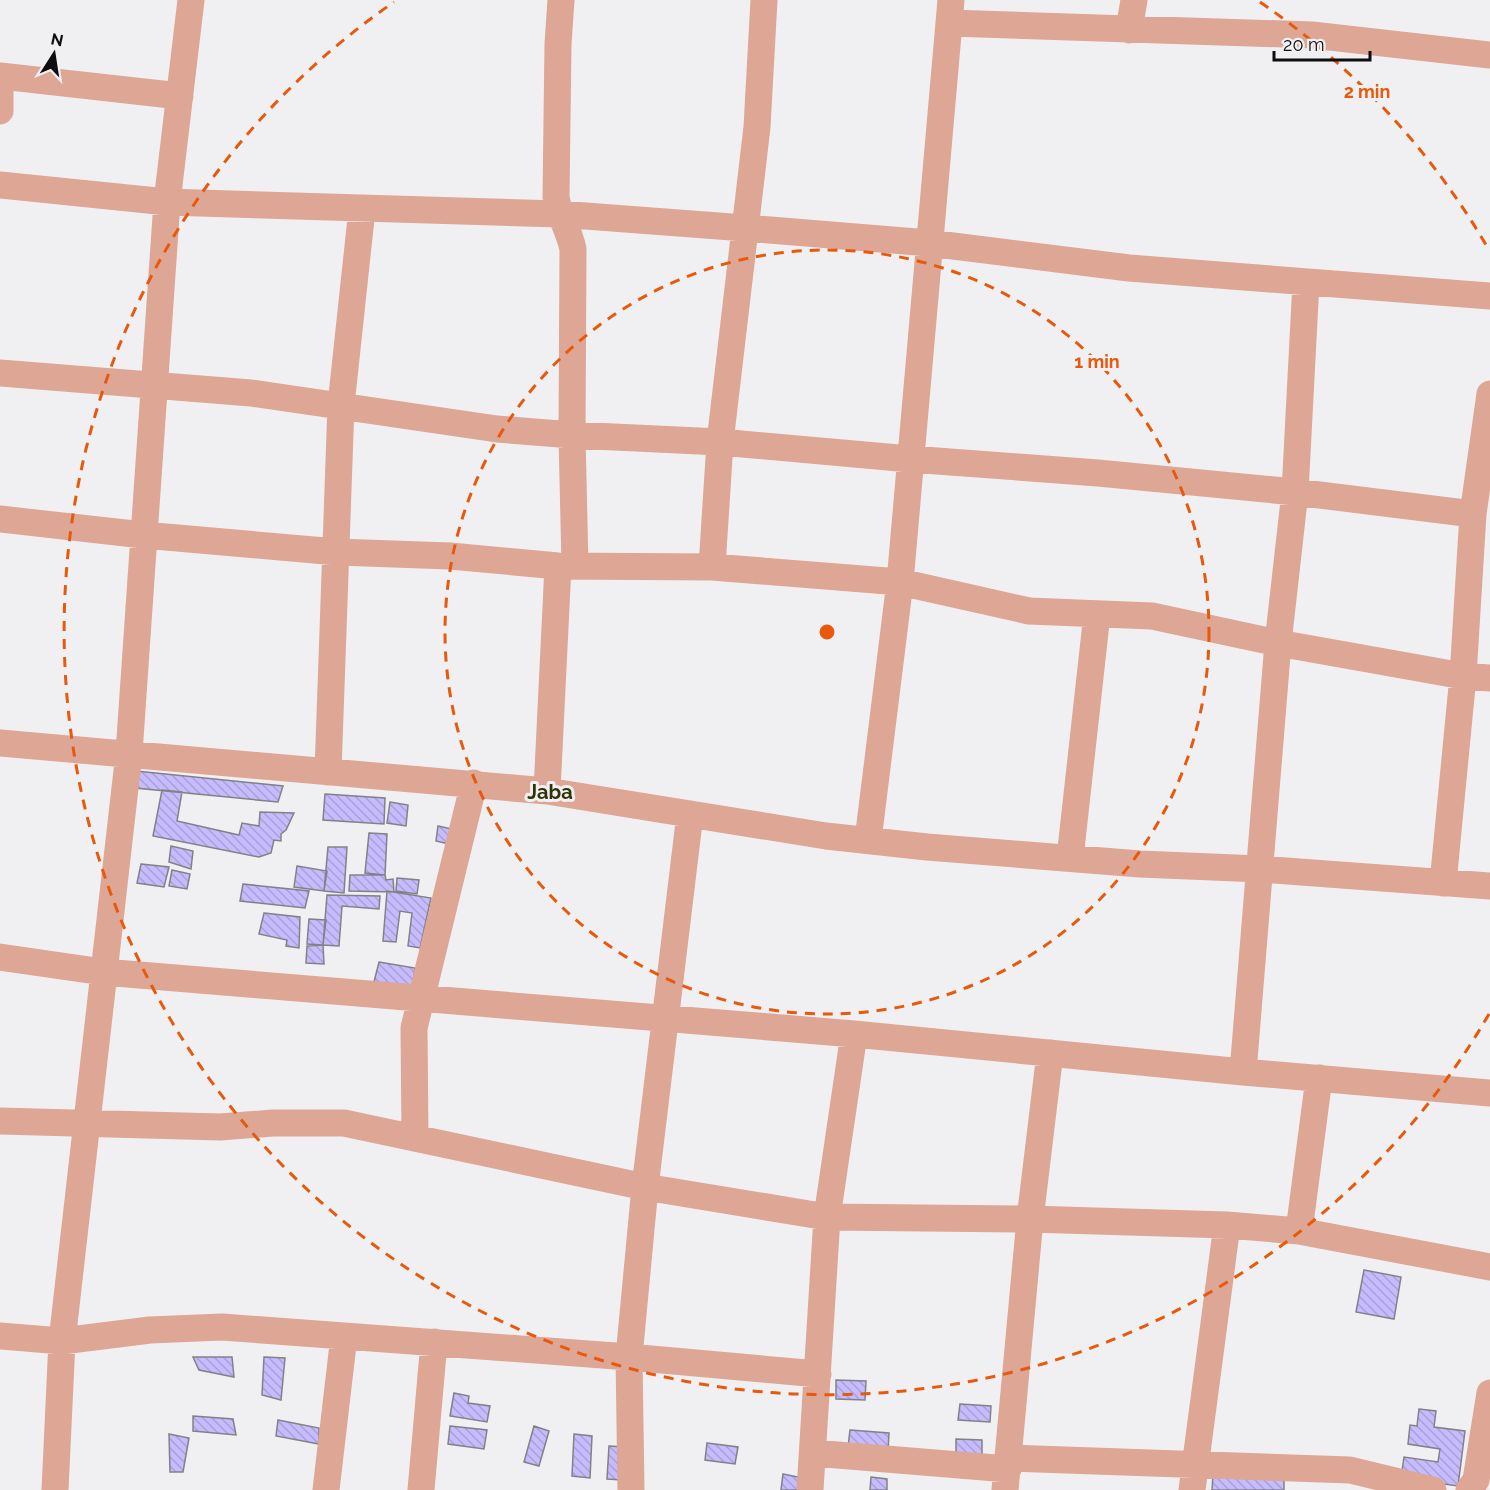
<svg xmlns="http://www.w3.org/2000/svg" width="1490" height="1490" viewBox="0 0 1490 1490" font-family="Raleway,sans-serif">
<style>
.building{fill:url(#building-back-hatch);stroke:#828285;stroke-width:1.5}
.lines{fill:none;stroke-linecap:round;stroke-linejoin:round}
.minor{stroke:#dda695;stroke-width:27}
.ring{fill:none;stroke:#e8590c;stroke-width:3;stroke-dasharray:10 8}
.labels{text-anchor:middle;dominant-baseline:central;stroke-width:6;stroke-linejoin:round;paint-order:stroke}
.quarter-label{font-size:20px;font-weight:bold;fill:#313207;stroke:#f0f0f3}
.centre{fill:#e8590c;stroke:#f0f0f3;stroke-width:3}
.ring-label{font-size:18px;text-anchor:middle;font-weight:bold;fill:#e8590c;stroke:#f0f0f3;stroke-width:6;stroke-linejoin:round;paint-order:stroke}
</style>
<defs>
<pattern id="building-back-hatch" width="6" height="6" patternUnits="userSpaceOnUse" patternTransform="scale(1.5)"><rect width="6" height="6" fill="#c6bbfe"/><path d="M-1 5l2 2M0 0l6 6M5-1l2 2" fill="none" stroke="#a9a0d8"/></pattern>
</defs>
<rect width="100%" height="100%" fill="#f0f0f3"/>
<path class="building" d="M136,771l147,15 -5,16 -143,-14z
M162,790l20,2 -5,29 62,14 3,-12 17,3 1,-14 34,1 -8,17 -5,4v7l-7,-1 -3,13 -12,4 -106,-21z
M325,794l60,4 -1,26 -61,-4z
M390,802l18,3 -2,21 -19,-3z
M438,826l14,3 -3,15 -13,-3z
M369,833l18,1 -2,41 -20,-2z
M171,846l22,5 -2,18 -22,-7z
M328,847h19l-3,46 -20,-2z
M141,864l28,3 -5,20 -27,-4z
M297,866l30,5 -3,20 -30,-4z
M172,870l18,4 -3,15 -18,-3z
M350,875h35l1,5 7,-1 1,13 -45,-1z
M397,878l22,2 -2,14 -21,-3z
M243,884l66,7 -4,17 -65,-7z
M387,891l44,7 -11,50 -12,-2 4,-33 -12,-2 -4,31 -13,-1z
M327,895l53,1 -1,13 -37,-3 -3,40 -16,-1z
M264,913l36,4 -1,31 -13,-2 1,-6 -28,-6z
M309,919l17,1 -3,25 -16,-1z
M323,945l1,19 -18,-1 1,-17z
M379,962l36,6 -3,20 -38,-6z
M1364,1270l37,7 -7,42 -38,-7z
M193,1357h39l2,20 -35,-7z
M264,1357l21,1 -4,42 -19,-5z
M836,1380l30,1 -1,19 -29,-1z
M454,1393l15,3 -1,7 22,3 -3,16 -37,-6z
M960,1404l31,2 -1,16 -32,-2z
M1419,1409l17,2 -2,16 31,4 -7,55 -57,-8 3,-21 34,5 2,-13 -32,-5 2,-19 7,1z
M193,1416l40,3 3,16 -43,-4z
M278,1420l41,8v16l-43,-8z
M450,1426l37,4 -3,19 -36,-5z
M534,1426l15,5 -10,35 -15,-4z
M850,1430l39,3 -1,18 -40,-4z
M169,1434l20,4 -6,34h-13z
M574,1434l18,2 -2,42 -18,-2z
M956,1439l26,1v15l-26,-1z
M707,1443l31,4 -3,17 -30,-4z
M609,1446l15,1 -2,33 -15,-1z
M783,1474l20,4 -3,12h-19z
M1213,1475l71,4v11h-72z
M871,1477l16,2v11h-17z"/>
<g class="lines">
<path class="minor" d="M561,0l-3,44 -2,153c3,19 13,33 17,52l-1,186 3,131
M949,23l363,12 178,20
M1129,30l5,-30
M0,76l180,20
M0,92v19
M0,185l167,17 392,12 186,14 184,15 200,25 361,28
M0,373l251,20 246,36 75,6 148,7 190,17 188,14 197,19 178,22
M0,519l143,16 194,17 113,4 108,10 154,1 188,15 129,29 123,5 126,27 185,33 27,2
M712,567l8,-125 37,-315 7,-127
M0,743l547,48 279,45 101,11 213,17 120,5 230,17
M328,772l13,-367 21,-196
M547,791l11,-225
M868,840l32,-258 51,-582
M1070,858l27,-244
M1443,883l20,-207 10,-162 17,-120
M0,957l103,15 751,62 389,38 247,21
M1243,1072l35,-429 17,-151 11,-210
M0,1121l220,6 53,-4h71l301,64 182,30 203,2 197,6 72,6 191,36
M415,1138l-1,-110 60,-245
M1299,1231l20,-153
M0,1336l62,5 88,-11 72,-3 407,30 189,17
M813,1453l195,16
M1009,1458l341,12 83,20
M55,1490l7,-149 67,-588 38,-551 24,-202
M326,1490l18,-154
M421,1490l13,-148
M631,1490l-2,-133 16,-170 45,-373
M810,1490l17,-273 27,-183
M1005,1490l25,-271 20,-166
M1192,1490l35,-265
M1469,1490l7,-10 14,-87"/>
</g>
<g class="ring">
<circle cx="827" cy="632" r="382"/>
<path d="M1489 1014A764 764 0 1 1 394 2M1260 2A764 764 0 0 1 1489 250"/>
</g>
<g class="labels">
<g class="quarter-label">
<text x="550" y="792">Jaba</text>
</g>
</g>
<circle cx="827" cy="632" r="9" class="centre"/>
<g class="ring-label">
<text x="1367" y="98">2 min</text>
<text x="1097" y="368">1 min</text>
</g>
<g transform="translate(54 54) rotate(12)" stroke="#f0f0f3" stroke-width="4.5" paint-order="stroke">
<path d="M0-4.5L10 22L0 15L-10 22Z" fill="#0d0d0e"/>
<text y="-9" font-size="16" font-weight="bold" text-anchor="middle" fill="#0d0d0e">N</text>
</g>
<path d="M1274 51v9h96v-9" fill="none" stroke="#0d0d0e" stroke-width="3"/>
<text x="1283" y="51" font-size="18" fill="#0d0d0e" stroke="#f0f0f3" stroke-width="4.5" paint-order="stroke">20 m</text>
</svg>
